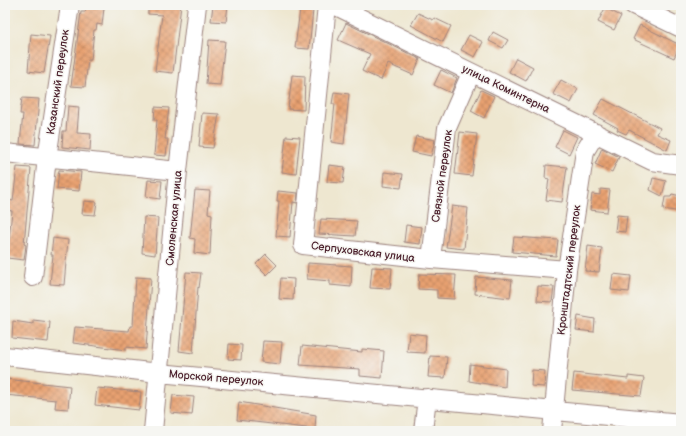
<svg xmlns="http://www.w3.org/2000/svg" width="686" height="436" viewBox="0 0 686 436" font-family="'Balsamiq Sans',sans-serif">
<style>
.building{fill:url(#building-cross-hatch)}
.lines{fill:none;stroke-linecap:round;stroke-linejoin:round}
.minor-casing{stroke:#9c837e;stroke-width:20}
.minor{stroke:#fff;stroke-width:18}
.labels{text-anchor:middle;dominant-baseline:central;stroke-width:3;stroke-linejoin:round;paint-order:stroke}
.street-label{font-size:11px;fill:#4a1f2b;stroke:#f6f6f2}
</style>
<defs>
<pattern id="building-cross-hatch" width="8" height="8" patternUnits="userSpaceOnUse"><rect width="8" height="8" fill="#e8a171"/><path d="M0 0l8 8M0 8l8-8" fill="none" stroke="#be835d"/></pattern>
</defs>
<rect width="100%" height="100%" fill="#f6f6f2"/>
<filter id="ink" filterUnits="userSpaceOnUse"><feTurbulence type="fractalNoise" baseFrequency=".025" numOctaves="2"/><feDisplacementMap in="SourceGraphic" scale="8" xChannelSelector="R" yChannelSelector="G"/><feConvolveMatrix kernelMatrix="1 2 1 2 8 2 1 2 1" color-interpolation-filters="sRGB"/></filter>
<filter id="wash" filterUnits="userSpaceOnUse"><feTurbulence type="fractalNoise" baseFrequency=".012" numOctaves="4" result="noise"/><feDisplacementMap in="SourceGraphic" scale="16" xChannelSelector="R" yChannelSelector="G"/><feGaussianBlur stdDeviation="0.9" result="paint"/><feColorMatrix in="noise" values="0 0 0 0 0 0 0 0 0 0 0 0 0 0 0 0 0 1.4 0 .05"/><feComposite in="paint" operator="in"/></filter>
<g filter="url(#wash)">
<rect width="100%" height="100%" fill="#eee7d0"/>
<g id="blocks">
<path class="building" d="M148,5h33l-8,68 -18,-2 7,-56 -14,-1z
M213,5h15l-2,17 -15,-1z
M86,6l18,2 -2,17 -5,-1 -1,6h-2l-3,30h-3l-3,27 -14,-1 10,-74h4z
M605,8l16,8 -7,14 -16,-8z
M300,9l13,1 -4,39 -14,-1z
M418,13l15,7 1,-2 17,8 -8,16 -32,-17z
M346,23l74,36 -7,16 -25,-11 -7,16 -19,-9 8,-17 -32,-14z
M640,25l40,20 -6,13 -41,-19z
M493,32l15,8 -5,8 -14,-7z
M31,34l19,2 -6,37 -16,-2z
M469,35l14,7 -8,15 -14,-7z
M209,40l16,1 -5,44 -14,-1z
M516,58l17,9 -7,14 -17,-9z
M441,70l16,8 -6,15 -17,-8z
M292,75l13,1 -1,34 -16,-1z
M561,80l17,9 -7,14 -18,-9z
M481,90l13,6 -10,22 -13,-7z
M334,92l15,2 -5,50 -13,-2 4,-38h-3z
M22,98l17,1 -4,46 -15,-1 3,-30h-3z
M603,99l57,29 -3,6 14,6 -4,10 -38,-20 -3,4 -9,-4 1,-2 -24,-13z
M68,106l11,1 -2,26 14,1 -1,16 -28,-3 1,-16h3z
M155,107l14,1 -4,31h3l-2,17 -12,-1 3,-35h-3z
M202,113l17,1 -6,34 -14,-1z
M563,130l14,7 -8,17 -14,-7z
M460,132l17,2 -5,42 -17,-2z
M286,136l14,1 -4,37 -14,-2z
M416,136l19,4 -4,16 -19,-4z
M602,148l17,9 -7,15 -17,-8z
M329,165l16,2 -2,16 -16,-1z
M546,165l21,2 -5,35 -16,-2 3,-21 -4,-1z
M17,167l14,1 -7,76 2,1 -2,15 -17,-2 5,-47 -6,-1 1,-10 6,1z
M59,170l22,2 -2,19 -22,-2z
M384,172l19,2 -2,14 -18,-2z
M653,178l13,3 -4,15 -12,-6z
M148,180l14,1 -2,18 -14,-2z
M600,189l10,1 -3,22 -17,-2 2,-16 8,1z
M195,190l15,1 -2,22 4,1 -2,41 -16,-2 1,-14 -5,-1z
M278,191l20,2 -1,10 -4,-1 -3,35 -14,-1 3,-35h-2z
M672,194l9,2v16l-18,-3 2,-12h6z
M84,201l13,1 -2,13 -13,-1z
M452,206l16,2 -4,41 -18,-2z
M617,215l10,1 -2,16 -10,-1z
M144,217l14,1 -3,37 -13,-2z
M321,219l36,2 -2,15 -36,-2z
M406,225l16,2 -2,17 -16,-2z
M514,237l44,3 -2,16 -44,-4z
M53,238l15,2 -4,45 -14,-1 3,-29h-2z
M588,246l14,2 -3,24 -14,-1z
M266,254l11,11 -10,10 -11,-11z
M308,263l44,3 -1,21 -21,-2v-4l-23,-2z
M372,267l20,1 -2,21 -20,-1z
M186,272l15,1 -2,15 -1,-1 -5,66 -14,-2z
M419,274l37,1 -2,24 -17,-1v-8l-19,-1z
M613,274l18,2 -2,16 -18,-2z
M136,277l15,1 -5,71 -20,-2v3l-53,-7 2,-16 54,4 1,-5h3z
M476,277l36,3 -2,18 -35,-4z
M281,278l13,1 -1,21 -14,-1z
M538,286l16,1 -2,15 -15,-1z
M578,316l17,3 -1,13 -18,-2z
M33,320l17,2 -2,20 -36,-4 1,-17 20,3z
M409,333l17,2 -1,18 -18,-1z
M263,341l19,1 -2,22 -19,-2z
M229,344l13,1 -1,15 -13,-1z
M302,346l60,6v-3l22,2 -2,27 -22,-2v-7l-60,-4z
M430,356l17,1 -2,21 -17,-1z
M470,364l36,5 -1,18 -36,-6z
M532,370l13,1 -1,16 -13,-1z
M574,373l54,6v-3l16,2 -3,18 -69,-6z
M5,379l65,7 -2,23 -13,-1 1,-8 -51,-5z
M97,388l44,4 -2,18 -44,-5z
M173,395l21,2 -2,18 -21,-2z
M239,402l77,13 -1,14 -78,-9z"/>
</g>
</g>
<g filter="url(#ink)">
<use href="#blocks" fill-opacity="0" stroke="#9c837e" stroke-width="1"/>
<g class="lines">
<g class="minor-casing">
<path id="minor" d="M327,5l-24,240 128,14 136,11
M334,5l318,156 29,4
M633,5l48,23
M5,153l173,18
M431,259l16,-131 24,-55
M33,277l14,-119 23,-153
M5,356l154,17 522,50
M153,431l25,-260 19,-166
M423,431l4,-33
M552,431l15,-161 18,-119 11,-18"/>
</g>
<use href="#minor" class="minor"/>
</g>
</g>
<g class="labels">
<g class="street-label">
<text transform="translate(58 82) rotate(-82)">Казанский переулок</text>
<text transform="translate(506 89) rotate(26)">улица Коминтерна</text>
<text transform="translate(442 176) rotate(-82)">Связной переулок</text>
<text transform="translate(174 218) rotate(-85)">Смоленская улица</text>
<text transform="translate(363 252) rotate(7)">Серпуховская улица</text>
<text transform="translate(569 270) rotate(-83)">Кронштадтский переулок</text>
<text transform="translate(216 378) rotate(5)">Морской переулок</text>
</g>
</g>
<rect width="686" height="436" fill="none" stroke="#f6f6f2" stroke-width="20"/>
</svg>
